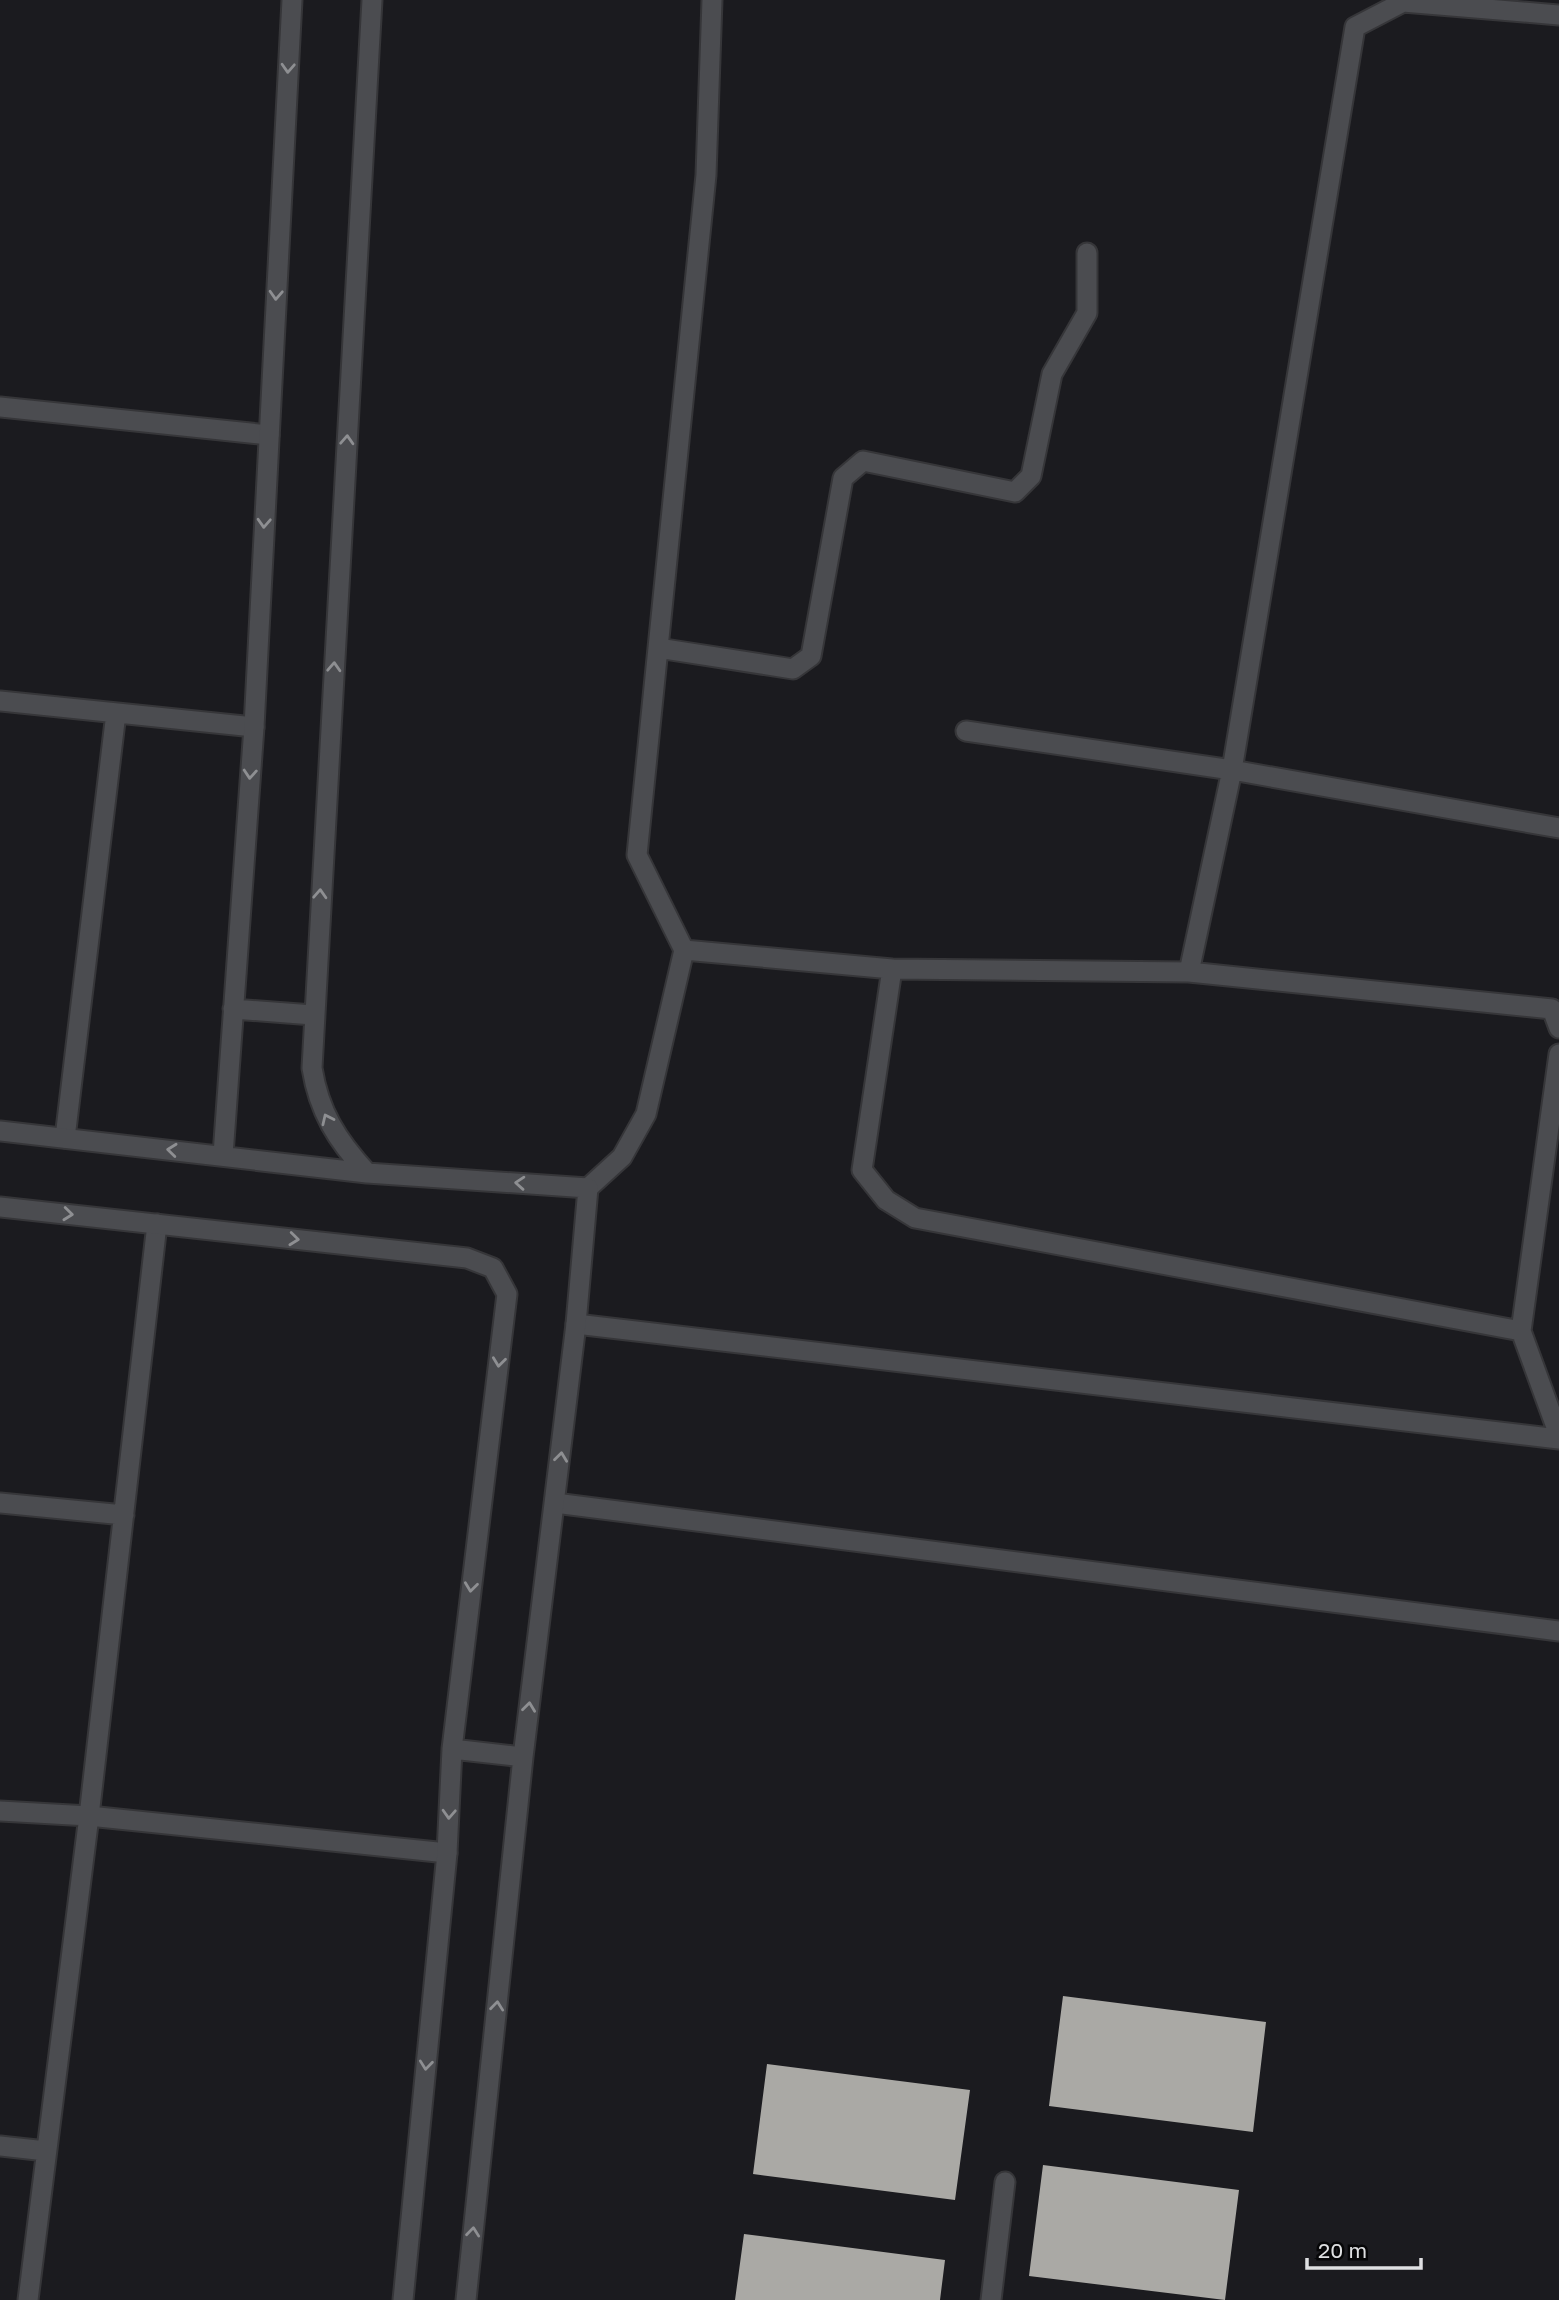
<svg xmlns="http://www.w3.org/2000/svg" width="1559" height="2300" viewBox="0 0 1559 2300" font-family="'Golos Text',sans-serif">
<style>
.building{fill:#aaa9a5}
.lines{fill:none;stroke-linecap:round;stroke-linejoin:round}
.service-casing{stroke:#363639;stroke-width:23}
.minor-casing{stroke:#363639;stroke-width:23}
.tertiary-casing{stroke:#363639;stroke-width:23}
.service{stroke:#4b4c50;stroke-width:19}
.minor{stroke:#4b4c50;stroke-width:19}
.tertiary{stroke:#4b4c50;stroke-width:19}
.oneway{stroke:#8e8f92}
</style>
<rect width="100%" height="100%" fill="#1b1b1f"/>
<path class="building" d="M1063,1996l203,26 -13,110 -204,-26z
M767,2064l203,26 -15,110 -202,-26z
M1043,2165l196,25 -14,110 -196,-24z
M744,2234l201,26 -5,40h-205z"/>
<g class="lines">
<g class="service-casing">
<path id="service" d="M991,2300l14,-118"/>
</g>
<g class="minor-casing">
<path id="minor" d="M0,407l269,28
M658,648l135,21 18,-13 32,-178 20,-17 152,31 16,-16 21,-102 35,-61v-60
M0,701l254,26
M966,731l266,39 327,58
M684,950l208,19 297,3 363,37 7,19
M892,969l-30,201 24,30 29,18 606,113 38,104
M1189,972l43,-202 123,-743 48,-25 156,13
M65,1138l51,-425
M588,1188l34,-31 24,-43 38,-164 -47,-95 69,-680 6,-175
M576,1324l983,115
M1521,1331l38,-277
M0,1503l124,12
M555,1503l1004,128
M0,1811l89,5 358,37
M0,2146l46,5
M28,2300l61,-484 68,-592"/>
</g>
<g class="tertiary-casing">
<path id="tertiary" d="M233,1009l80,6
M0,1131l367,42 221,15 -12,136 -53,433 -57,543
M223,1155l31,-428 38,-727
M367,1173c-30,-33 -48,-61 -55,-105l60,-1068
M0,1207l467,51 26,10 14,26 -55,455 -5,104 -44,447
M452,1749l71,8"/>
</g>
<use href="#service" class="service"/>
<use href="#minor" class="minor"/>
<use href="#tertiary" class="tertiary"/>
</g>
<defs><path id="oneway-chevron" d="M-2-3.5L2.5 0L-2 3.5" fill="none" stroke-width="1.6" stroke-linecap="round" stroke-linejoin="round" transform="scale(1.75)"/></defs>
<g class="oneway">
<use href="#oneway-chevron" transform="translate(288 68) rotate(93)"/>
<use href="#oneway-chevron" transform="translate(276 295) rotate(93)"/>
<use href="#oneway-chevron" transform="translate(347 440) rotate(-87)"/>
<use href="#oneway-chevron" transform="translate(264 523) rotate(93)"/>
<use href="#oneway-chevron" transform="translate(334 667) rotate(-87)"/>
<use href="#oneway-chevron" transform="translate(250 774) rotate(94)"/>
<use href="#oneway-chevron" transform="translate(320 894) rotate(-87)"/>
<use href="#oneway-chevron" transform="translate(327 1119) rotate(-115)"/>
<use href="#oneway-chevron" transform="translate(172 1150) rotate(-174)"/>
<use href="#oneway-chevron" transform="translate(520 1183) rotate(-176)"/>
<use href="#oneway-chevron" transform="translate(68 1214) rotate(6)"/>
<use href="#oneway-chevron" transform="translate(294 1239) rotate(6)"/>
<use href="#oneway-chevron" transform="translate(499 1362) rotate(97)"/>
<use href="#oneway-chevron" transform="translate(561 1457) rotate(-83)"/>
<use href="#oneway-chevron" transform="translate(471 1587) rotate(97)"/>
<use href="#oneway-chevron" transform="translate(529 1707) rotate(-83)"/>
<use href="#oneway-chevron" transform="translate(449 1814) rotate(93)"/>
<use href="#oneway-chevron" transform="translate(497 2006) rotate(-84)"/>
<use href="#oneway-chevron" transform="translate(426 2065) rotate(96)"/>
<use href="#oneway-chevron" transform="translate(473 2232) rotate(-84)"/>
</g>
<path d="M1307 2258v10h114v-10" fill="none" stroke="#dfe0e2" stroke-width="3.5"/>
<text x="1318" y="2258" font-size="21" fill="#dfe0e2" stroke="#060607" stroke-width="5" paint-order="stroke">20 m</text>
</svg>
